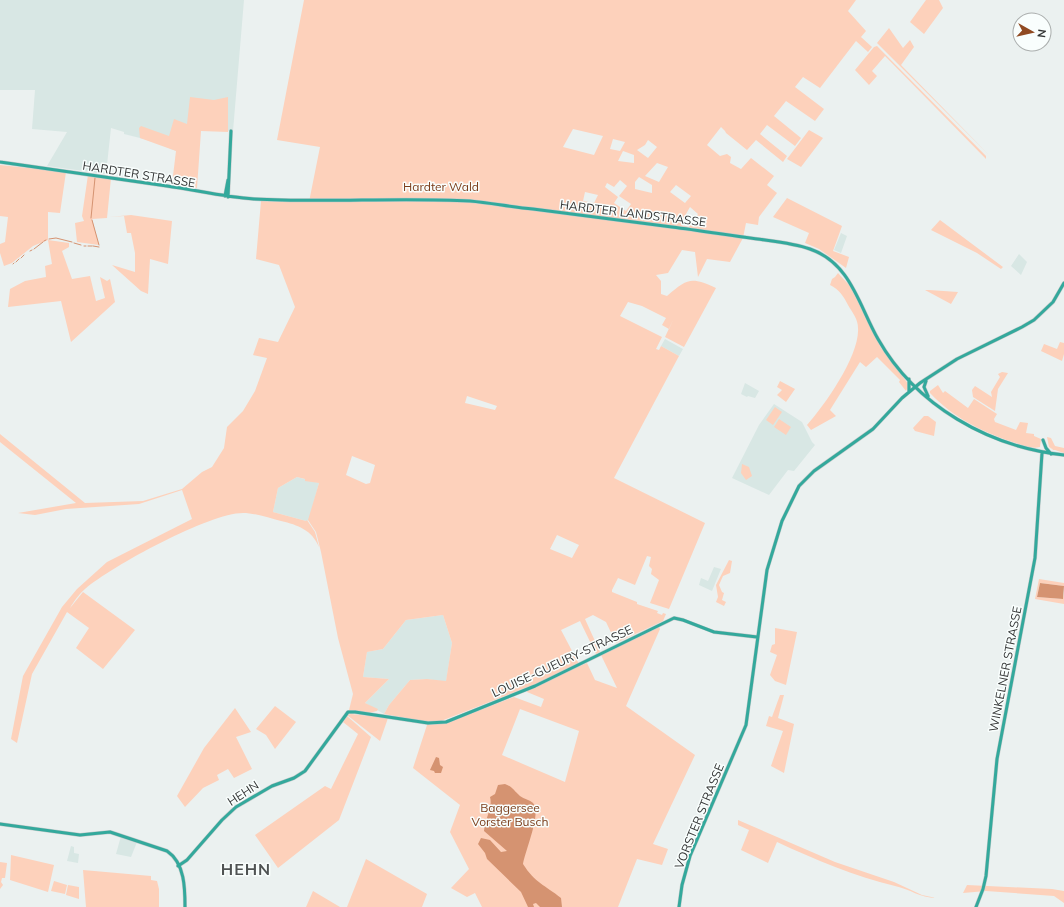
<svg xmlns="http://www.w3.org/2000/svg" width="1064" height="907" viewBox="0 0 1064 907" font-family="Mulish,sans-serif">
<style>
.built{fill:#d8e7e4}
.green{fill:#fdd1bb;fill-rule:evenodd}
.water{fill:#d59371}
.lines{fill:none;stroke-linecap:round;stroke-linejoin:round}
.stream{stroke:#d59371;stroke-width:1}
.secondary-casing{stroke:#c6cbcb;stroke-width:4}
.secondary{stroke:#33a99c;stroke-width:3}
.labels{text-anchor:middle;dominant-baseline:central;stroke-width:3;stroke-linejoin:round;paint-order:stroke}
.street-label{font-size:12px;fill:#333535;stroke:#f9fefd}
.park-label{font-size:12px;fill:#7b3d1a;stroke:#f9fefd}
.district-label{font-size:16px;font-weight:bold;letter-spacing:1px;fill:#4f5353;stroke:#f9fefd}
</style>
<rect width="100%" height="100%" fill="#ebf1f0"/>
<path class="built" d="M0,0h244l-11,131 -48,-1 -9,21 -24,-10 -28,-7v-2l-13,-4 -5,46 -59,-8 20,-34 -35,-3 3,-39h-35z
M841,233l6,3 -6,17 -7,-3z
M1019,254l8,8 -6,13 -10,-9z
M665,339l18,10 -4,7 -18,-10z
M745,383l14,8 -4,7 -7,-2 -1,1 -6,-3z
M774,404l28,18 10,20 3,3 -21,26 -6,-1 -19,25 -37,-17 27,-53z
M297,477l22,6 -10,37 -3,1 -33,-9 5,-24z
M714,567l7,2 -9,22 -13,-6 2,-7 7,3z
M443,615l9,28 -6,39 -19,-3 -17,1 -21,25 -5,9 -19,-11 24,-24 -26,-2 4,-25 16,-3 23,-29z
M121,836l16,6 -6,15 -15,-3z
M71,846l3,1v6l5,1 -1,9 -11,-2z"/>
<path class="green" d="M304,0h552l-8,11 18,20 -5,6 11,10 -4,5 -12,-11 -36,47 -17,-11 -8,10 29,22 -9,12 -29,-20 -12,15 27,22 -6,8 -28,-21 -7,9 27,22 -4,6 -27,-22 -9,10 -21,-17 -1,-2 -4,-4 -14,18 13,11 7,-2 4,3 -1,6 11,6 10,-11 23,18 -7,9 10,8 -18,24 -1,8 -12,-2 -3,15 -13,24 -23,-3 -9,18 -3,-25 -13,-2 -14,23 -12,2 5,6v13l6,2c21,-18 24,-19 49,-8l-32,59 -19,-10 8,-17 -4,9 -7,-4 4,-7 -24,-12 -14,-4 -8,14 42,21 -6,12 3,1 2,-4 18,10 -65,122 91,45 -36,86 -19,-6 9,-23 -8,-6 1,-5 -3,-3 2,-9 -4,-1 -12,29 -17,-7 -6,12v2l25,10v2l21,7 -1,2 5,2 1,-2 3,1 -3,7 -47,22 -10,-21 -13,-7 -8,4 15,33 -4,2 -16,-33 -19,9 19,36 7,-3 8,17 22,8 -16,-33 58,-28 1,2 -34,77 69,49 -42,89 15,5 -6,16 -25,-6 -19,48h-136l-7,-14 -8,4 -16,-9 18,-19 -19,-37 10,-27 -47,-37 14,-43 19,-2 68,-26 27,10 3,-8 -17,-7 1,-5 -87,34 -13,1 -44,-8 5,-9 21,-25 17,-1 19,2 6,-38 -9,-28 -37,5 -23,29 -16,3 -4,25 26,2 -24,24 13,6 -1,2 -8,2 -20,-3 4,-16 -15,-56 -17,-86 -5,-20 -8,-12 11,-37 -14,-2v-2l-8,-2 -19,11 -5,24 33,9 1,-1 8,12 4,15c-7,-17 -21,-22 -38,-26 -12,-3 -26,-8 -38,-8 -34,0 -131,53 -158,76 -5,4 -11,12 -15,19l13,-16 52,38 -32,39 -27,-21 13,-20 -22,-16 -35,62 -15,69 -6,-4 12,-63 39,-69 15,-18 30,-27 85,-43 -10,-29 -43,14 -73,5 -31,6 -17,-2 58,-10 -76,-61v-8l85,69 58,-2 39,-12 20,-17 10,-5 12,-19 3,-21 16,-16 12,-20 12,-33 -14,-3 6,-17 19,4 17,-35 -16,-42 -23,-6 5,-58 48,1 11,-55 -43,-7zM573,129l30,7 -9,19 -31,-8zM613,139l12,3 -5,9 -10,-2zM648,140l9,7 -9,11 -11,-8 8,-5zM623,151l11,4v8l-16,-2zM657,163l11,4 -9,15 -14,-6zM639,177l13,8v8l-17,-4v-7zM620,180l7,6 -8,10 12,8 -5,7 -12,-8 4,-6 -13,-10 2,-4 7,4zM676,185l15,11 -6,7 -15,-11zM585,192l13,3 -4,8 -11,-2zM690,207l8,7 -9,13 -8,-2 1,-4zM467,396l30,10 -2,4 -30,-7zM352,456l23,9 -5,18 -4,1 -20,-9zM557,535l22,10 -7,13 -22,-9zM520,709l59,22 -14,51 -63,-27z
M926,0h13l4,8 -19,26 -14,-12z
M889,28l14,20 7,-8 4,7 -13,18 88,90 -112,-112z
M877,46l109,110v3l-101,-103 -13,15 5,5 -8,9 -14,-15 19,-23z
M190,97l24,3 14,-3v35l-27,-1 -4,57 -25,-4 4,-33 -36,-13 -1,-10 2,-2 28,10 5,-17 13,5z
M809,130l14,8 -22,29 -14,-8z
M0,165l66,7 -6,41 -12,-1v28l21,3v4l-7,4 10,28 18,-3 6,25 9,-3 -5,-21 7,4 3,-2 5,23 -44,40 -10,-41 -53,6 2,-18 15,-8 21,-4 -1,-11 7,-2 -4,-24 -15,6 -21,17 -8,3 -4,-13v-9l5,-2 3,-25 -8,-1z
M88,175l23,3 -4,40 -15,1 7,26 -22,-3 -2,-19 9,-2 -2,-5z
M787,198l55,28 -9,25 16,6 -3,11 -27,-19 -14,-6 4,-10 -36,-16z
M131,215l41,6 -4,43 -18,-5 -2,35 -7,-3 -29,-26 23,7v-19l-4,-20h-4l-3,-17 -15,1z
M940,220l63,47 -2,2 -24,-16 -46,-23z
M838,273l12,13 31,62 28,37 -3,6 -7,-9 1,-2 -23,-23 -11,10 -6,-5 -30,48 6,6 -25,14 -4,-5c18,-20 53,-70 51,-97 0,-9 -6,-16 -10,-23 -4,-8 -9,-16 -18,-20l2,-6 3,-2z
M925,290h4l29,2 -7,12z
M1060,342l4,1v11l-2,7 -21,-10 3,-7 13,5z
M1002,372l6,1 -10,16 -3,22 -22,-14 -1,-7 3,-4 17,11 -1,-5 9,-15 -2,-3z
M780,381l15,8 -9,13 -9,-7 5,-5 -5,-3z
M938,385l5,8 2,-2 23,17 6,-9 23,15 -3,5 1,3 21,8 4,-8 8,1 -2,10 8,1v2l7,3 -1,8c-7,2 -15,-1 -21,-3 -33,-10 -66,-26 -89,-51v-2z
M775,407l7,5 -9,13 -7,-5z
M924,416h4l8,6 -2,14 -19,-5 -2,-3z
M779,419l12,8 -5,8 -12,-8z
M1047,437l4,1 4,8 9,2v5l-15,-5 5,2 -5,-3z
M742,464l7,3 3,9 -6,4 -5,-7z
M729,560l3,1 -2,12 -7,3 -4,9 3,7 2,1 -2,7 4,2 -2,4 -8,-4 2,-5 -2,-12z
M1039,579l25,4v3l-24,-3 -3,14 26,2 1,-6v11l-29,-5z
M775,628l22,4 -11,53 -11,-4 -5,-6 7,-20 -7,-3 2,-7 3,-1z
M780,695h4l-6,23 16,6 -10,49 -13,-7 12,-35 -17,-5 3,-10 3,1z
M275,706l21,16 -21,27 -9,-14 -10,-6z
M235,708l16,24 -15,5 16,32 -18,9 -6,-9 -11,6 2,5 -16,8 -18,19 -8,-11 27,-48z
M351,714l37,4 -8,23 -33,-26z
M347,716l24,21 -32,83 -61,48 -23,-33 70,-49 6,3 27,-55 -15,-12z
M738,820l97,42 59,20 28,13 14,3c-16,0 -26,-9 -41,-12 -41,-10 -79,-26 -118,-44l-9,21 -27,-13 8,-20 -11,-5z
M11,855l43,10 -6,27 -38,-12z
M366,859l61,35 -5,13h-75z
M0,862l7,1 -2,15h-3l-1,4 2,3 -3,4z
M83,870l68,6v4l6,1 2,8v18h-73z
M54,881l13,4 -2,9 -14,-3z
M68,885l11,2v12l-13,-4z
M967,885l85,4 12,2v12l-10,-7 -68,-5 -23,2z
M313,891l27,16h-34z"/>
<path class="water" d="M1040,583l24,3 -1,13 -26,-2z
M436,757l3,1 1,7 3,2 -2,6h-6l-1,-2 -4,-1z
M505,784c8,3 9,7 15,12 4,3 10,4 13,7 9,9 -8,48 -10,61 12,19 22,21 38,34l1,9h-22l-4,-4 -3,1 1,3h-6l-7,-15 -34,-33 -2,-6 -7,-9 3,-6 9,2 11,12 6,-1 -23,-20c1,-13 9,-23 6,-34l5,-3 3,-9z"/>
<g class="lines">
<path class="stream" d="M91,218l4,-40
M92,220l7,25
M49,239l7,-1 16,4
M44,241l2,-1
M74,243l7,2
M84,246h2
M88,246h4
M93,246l6,1
M34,249l9,-7
M30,251l2,-1
M21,258l3,-3
M16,262l3,-3
M13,264l1,-1"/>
<g class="secondary-casing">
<path id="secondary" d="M0,162c56,8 112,16 167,24 29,4 57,11 87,13 72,4 144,-2 216,2 21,2 42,6 63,8 47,6 93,12 139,18 31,4 62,9 93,13 15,2 31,4 45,9 41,14 49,57 68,90 38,67 111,108 186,116
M225,196l3,-16
M228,197l3,-66
M909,379v12
M926,381l-2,6 4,9
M1043,440l3,8 5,6
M0,824l80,11 30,-3 57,19c18,12 18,38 18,56
M178,866l9,-6 35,-40 14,-13 36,-21 22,-8 11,-7 43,-59h7l73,11 18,-1 89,-36 139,-68 9,2 31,12 43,5
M679,907l3,-22 8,-29 56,-131 21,-155 15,-49 17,-35 15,-15 59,-42 29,-31 18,-15 37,-24 65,-32 12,-7 19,-18 11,-19
M976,907l7,-18 3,-13 11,-117 38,-201 7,-105"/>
</g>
<use href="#secondary" class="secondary"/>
</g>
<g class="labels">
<g class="street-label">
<text transform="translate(139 174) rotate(9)">HARDTER STRASSE</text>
<text transform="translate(633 213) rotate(7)">HARDTER LANDSTRASSE</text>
<text transform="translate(562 661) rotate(-25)">LOUISE-GUEURY-STRASSE</text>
<text transform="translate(1005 669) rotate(-79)">WINKELNER STRASSE</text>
<text transform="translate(243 793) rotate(-33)">HEHN</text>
<text transform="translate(699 816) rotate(-68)">VORSTER STRASSE</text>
</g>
<g class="park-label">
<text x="441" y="186">Hardter Wald</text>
<text x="510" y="807">Baggersee<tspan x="510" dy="14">Vorster Busch</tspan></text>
</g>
<g class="district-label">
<text x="246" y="869">HEHN</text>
</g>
</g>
<g transform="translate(1032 32) rotate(98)"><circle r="19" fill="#f9fefd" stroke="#aaaead"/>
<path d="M0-3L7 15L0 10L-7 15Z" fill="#904a22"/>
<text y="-6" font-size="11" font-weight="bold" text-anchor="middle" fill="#333535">N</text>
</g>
</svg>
